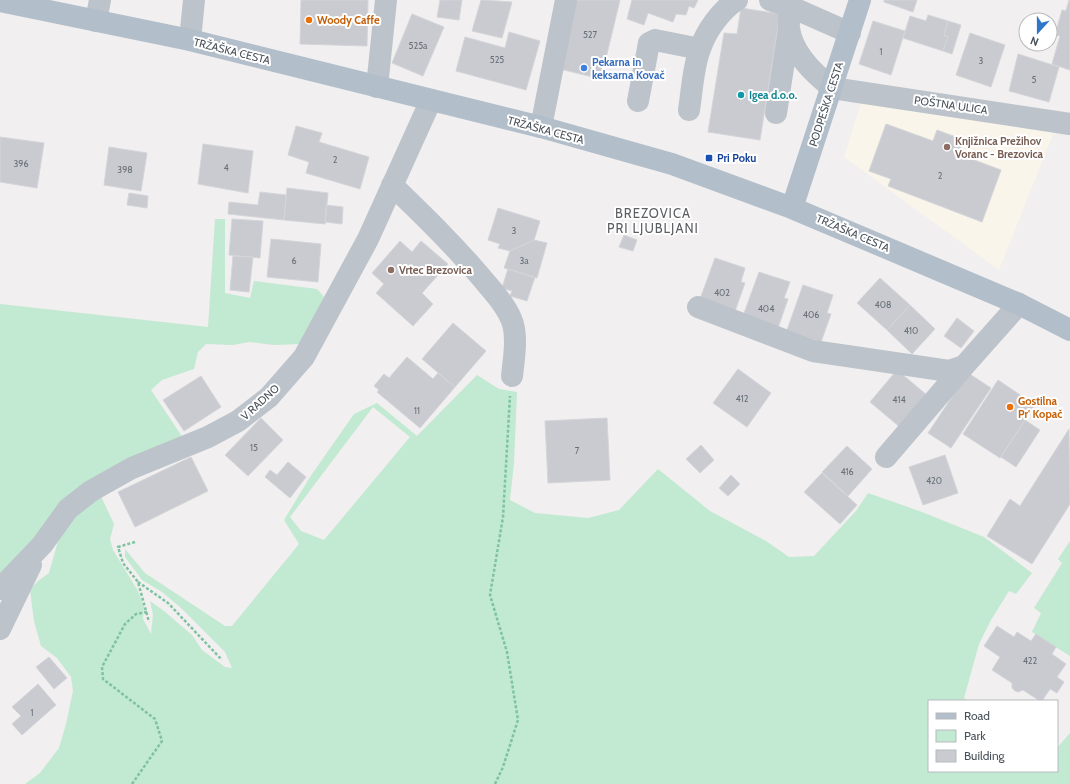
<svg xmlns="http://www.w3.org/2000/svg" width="1070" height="784" viewBox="0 0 1070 784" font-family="Cabin,sans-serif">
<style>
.commercial{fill:#faf5ea}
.green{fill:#c2e9d1;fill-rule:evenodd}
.building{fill:#c9cbd1;stroke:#d3d5d9}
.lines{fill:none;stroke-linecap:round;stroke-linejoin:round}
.path{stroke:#7ec3a0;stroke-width:2.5;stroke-dasharray:3 2;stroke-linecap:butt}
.minor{stroke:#bcc3ca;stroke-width:22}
.major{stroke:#b2beca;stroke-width:22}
.food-dot{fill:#e8710a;stroke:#fff;stroke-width:1.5}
.shop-dot{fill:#3f7fe0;stroke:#fff;stroke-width:1.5}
.culture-dot{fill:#0f9aa8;stroke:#fff;stroke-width:1.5}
.education-dot{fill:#8d6e63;stroke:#fff;stroke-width:1.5}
.transit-dot{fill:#1a4fb4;stroke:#fff;stroke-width:1.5}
.labels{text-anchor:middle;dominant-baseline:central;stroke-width:4;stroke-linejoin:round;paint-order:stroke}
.number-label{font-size:9px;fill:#697078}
.food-label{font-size:11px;font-weight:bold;fill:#c56008;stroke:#fff;text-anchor:start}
.street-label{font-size:11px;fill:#49525a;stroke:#fff}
.shop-label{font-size:11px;font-weight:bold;fill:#366cbe;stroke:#fff;text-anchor:start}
.culture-label{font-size:11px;font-weight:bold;fill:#0d838f;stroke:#fff;text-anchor:start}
.education-label{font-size:11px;font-weight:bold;fill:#785e54;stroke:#fff;text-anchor:start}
.transit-label{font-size:11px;font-weight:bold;fill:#164399;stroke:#fff;text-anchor:start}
.quarter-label{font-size:13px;letter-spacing:1px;fill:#5c5f63;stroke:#fff}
</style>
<rect width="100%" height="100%" fill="#f1efef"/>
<path class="commercial" d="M861,103l194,26 -56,141 -155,-113z"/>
<path class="green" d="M215,219h10v74l25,5 4,-17 63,8 7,8 -23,47 -27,1 -25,-3 -16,3 -27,-1 -8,8 -4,17 -32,11 -11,10 32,48 -51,21 -132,121v-276l208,23z
M477,375l22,14 18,3 -3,71 -4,37 25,13 53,5 31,-8 39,-41 52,42 56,30 23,16 25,-1 42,-45 12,-18 54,19 62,25 48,36 -16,21 -7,-3 -18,29 -12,24 -15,54 4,3h-39v70h128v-23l13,-15v51h-1045l15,-11 19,-25 7,-24 7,-33 -2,-14 -14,-19 -16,-12 -7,-25 -4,-31 8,-9 11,-8 9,-32 16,-26 26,-21 14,30 -4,15 3,11 25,41 6,16 -1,12 8,15 2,-20 -3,-13 14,10 28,24 10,15 23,17 7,1 -7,-16 -45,-45 -18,-15 -20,-12 -17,-23v-8l20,24 80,53h7l67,-82 -15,-24 26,-43 44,-63 23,-11 40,33zM373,407l37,30 -86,103 -23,-9 -11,-14z
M1070,541v115l-38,-24 9,-19 -7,-5 28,-45 -4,-4z"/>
<path class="building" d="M301,0h67l-1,46 -67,-2z
M440,0h22l-3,20 -22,-3z
M481,0l31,2 -10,36 -30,-7z
M576,0h44l-19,79 -41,-10z
M632,0h66l-4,8 -5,-2 -3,9 -10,-1 -3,8 -25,-9 -4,12 -17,-6z
M884,0h33l-4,12 -29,-10z
M1069,0l1,1v69l-18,-6 8,-28 -5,-1 7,-25 4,1z
M741,8l39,6 -20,126 -52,-8 16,-99 13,1z
M412,14l32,13 -21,49 -31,-13z
M928,15l20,6 -4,14 4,2 -5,14 -40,-13 7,-22 16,5z
M873,21l32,10 -14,44 -32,-11z
M948,21l13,4 -9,29 -9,-3 5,-14 -4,-2z
M509,32l31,9 -14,49 -70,-19 9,-34 40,11z
M970,33l35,12 -14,42 -35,-12z
M1018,54l41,13 -10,35 -40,-11z
M886,124l47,17 4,-11 27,10 -6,14 43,16 -19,52 -94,-36 3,-7 -22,-8z
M296,126l26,7 -3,9 50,15 -9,32 -54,-16 3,-11 -21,-7z
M0,137l44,6 -7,45 -37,-6z
M203,144l50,7 -5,42 -50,-9z
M109,147l38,6 -6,38 -37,-6z
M287,188l41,5 -3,31 -41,-4z
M260,192l26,3 -2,25 -56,-6 1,-12 29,3z
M129,193l19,3 -1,12 -20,-3z
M326,205l17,2 -1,17 -17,-2z
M498,208l42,13 -6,19 -24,11 -12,-3 2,-4 -12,-4z
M232,219l31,2 -3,37 -31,-3z
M624,235l13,5 -4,11 -14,-4z
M271,239l50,5 -3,38 -51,-5z
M534,240l13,3 -10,35 -33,-10 6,-17z
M400,241l12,11 9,-11 27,23 -26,29 11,11 -20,22 -37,-33 8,-9 -12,-11z
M233,256l20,1 -4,35 -19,-2z
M715,258l30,10 -4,14 4,1 -11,31 -35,-12z
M508,269l27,8 -8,24 -17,-5 2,-5 -10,-3z
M759,272l31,10 -6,16 4,1 -10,29 -35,-12z
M880,278l30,27 -23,25 -30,-27z
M803,285l30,10 -6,18 4,1 -10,28 -34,-12z
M910,305l25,24 -23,25 -25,-24z
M957,318l17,13 -13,17 -17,-12z
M453,323l33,28 -31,36 -33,-28z
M407,357l26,22 5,-6 17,14 -35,41 -43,-36 2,-2 -5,-4 10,-12 5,4z
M738,369l33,24 -24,34 -34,-24z
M897,370l31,26 -27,32 -31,-26z
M968,373l23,15 -40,60 -23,-15z
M201,376l20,31 -37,24 -21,-31z
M998,380l37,25 -35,53 -37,-24z
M261,418l22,22 -35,36 -23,-21z
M607,418l3,62 -62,3 -3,-62z
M1025,420l15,10 -24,37 -15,-10z
M1069,429l1,75 -38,60 -45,-28 23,-37 10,7z
M701,445l13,15 -14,13 -14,-14z
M847,446l25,23 -24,27 -26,-24z
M945,455l13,38 -35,12 -14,-38z
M191,457l17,34 -73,36 -17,-35z
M288,462l18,15 -16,21 -25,-21 5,-7 7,5z
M822,473l35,32 -17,19 -36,-32z
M731,475l9,9 -12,12 -9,-8z
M997,626l17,11 3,-5 14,9 5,-7 20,13 -4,7 14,10 -9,13 7,5 -7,11 -7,-4 -8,12h-2l-17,-11 -5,2 -3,-1 -3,-3v-5l-20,-13 8,-13 -16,-11z
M49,657l18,21 -13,11 -18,-22z
M38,684l18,21 -34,30 -10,-11 9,-8 -9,-9z"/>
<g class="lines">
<path class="path" d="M135,542l-17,5 5,16 15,19 11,40
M138,582l30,21 54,57
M132,784l30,-43 -7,-22 -52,-40 -1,-12 23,-43 11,-10 11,-2
M495,784l8,-17 15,-47 -11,-68 -17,-57 13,-78 7,-121"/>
<path class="minor" d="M770,0l21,7 59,26
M791,0c0,9 -3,19 -2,28 3,25 24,45 43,60l238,36
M96,21l4,-21
M190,40l4,-40
M377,87l9,-87
M638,101l11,-58 6,-3 45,9
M689,110c3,-19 4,-43 11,-61 6,-18 21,-39 37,-49
M776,113l13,-84
M541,127l25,-127
M392,185c33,32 65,63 94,98 10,12 22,25 27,41 4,15 1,35 -1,52
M698,307l115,44 136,20 15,-5 55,-62
M886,457l78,-91
M0,589l42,-44 26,-36 23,-18 41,-23 76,-31 30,-16 31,-24 35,-40 64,-118 63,-139
M0,629l31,-64"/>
<path class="major" d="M0,1l190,39 351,87 131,37 120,44 227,96 51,26
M792,208l68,-208"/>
</g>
<g class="food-dot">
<circle cx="309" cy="20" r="4"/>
<circle cx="1010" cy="407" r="4"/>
</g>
<circle class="shop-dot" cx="584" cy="68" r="4"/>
<circle class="culture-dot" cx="741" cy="95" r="4"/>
<g class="education-dot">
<circle cx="947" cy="147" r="4"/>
<circle cx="391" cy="270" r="4"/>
</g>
<rect class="transit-dot" x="705" y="154" width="8" height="8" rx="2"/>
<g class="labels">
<g class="number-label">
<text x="590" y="34">527</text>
<text x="418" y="45">525a</text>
<text x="881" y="51">1</text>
<text x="497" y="59">525</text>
<text x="981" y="60">3</text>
<text x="1034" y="79">5</text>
<text x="335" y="159">2</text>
<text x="21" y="163">396</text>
<text x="226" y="167">4</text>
<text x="125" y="169">398</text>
<text x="940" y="175">2</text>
<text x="514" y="230">3</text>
<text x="294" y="260">6</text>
<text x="524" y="260">3a</text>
<text x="722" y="292">402</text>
<text x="883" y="304">408</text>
<text x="766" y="308">404</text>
<text x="811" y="314">406</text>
<text x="911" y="330">410</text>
<text x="742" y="398">412</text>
<text x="899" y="399">414</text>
<text x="417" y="410">11</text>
<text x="254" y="447">15</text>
<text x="577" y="450">7</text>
<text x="847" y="471">416</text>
<text x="934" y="480">420</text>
<text x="1030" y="660">422</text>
<text x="32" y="712">1</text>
</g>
<g class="food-label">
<text x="317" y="20">Woody Caffe</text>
<text x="1018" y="401">Gostilna<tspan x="1018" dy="13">Pr' Kopač</tspan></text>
</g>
<g class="street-label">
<text transform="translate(232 51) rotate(14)">TRŽAŠKA CESTA</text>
<text transform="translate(826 104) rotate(-72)">PODPEŠKA CESTA</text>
<text transform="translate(951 105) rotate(8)">POŠTNA ULICA</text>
<text transform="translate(546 130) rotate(15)">TRŽAŠKA CESTA</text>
<text transform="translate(853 233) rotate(23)">TRŽAŠKA CESTA</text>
<text transform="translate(260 402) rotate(-42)">V RADNO</text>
</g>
<g class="shop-label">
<text x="592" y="62">Pekarna in<tspan x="592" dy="13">keksarna Kovač</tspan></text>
</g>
<g class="culture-label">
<text x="749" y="95">Igea d.o.o.</text>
</g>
<g class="education-label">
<text x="955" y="141">Knjižnica Prežihov<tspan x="955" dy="13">Voranc - Brezovica</tspan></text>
<text x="399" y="270">Vrtec Brezovica</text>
</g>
<g class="transit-label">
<text x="717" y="158">Pri Poku</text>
</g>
<g class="quarter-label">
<text x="653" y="213">BREZOVICA<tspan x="653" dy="15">PRI LJUBLJANI</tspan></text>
</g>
</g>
<rect x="928" y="700" width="130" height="72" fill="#ffffff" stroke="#b6babd"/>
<rect x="936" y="713" width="20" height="6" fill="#b2beca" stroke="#b6babd"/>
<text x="964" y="720" font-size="12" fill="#49525a">Road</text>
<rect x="936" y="730" width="20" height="12" fill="#c2e9d1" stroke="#b6babd"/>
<text x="964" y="740" font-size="12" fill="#49525a">Park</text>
<rect x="936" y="750" width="20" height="12" fill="#c9cbd1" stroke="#b6babd"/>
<text x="964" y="760" font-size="12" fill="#49525a">Building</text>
<g transform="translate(1038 32) rotate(201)"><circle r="19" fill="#ffffff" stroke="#b6babd"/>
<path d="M0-3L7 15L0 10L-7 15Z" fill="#2f76cb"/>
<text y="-6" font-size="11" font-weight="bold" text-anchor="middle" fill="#49525a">N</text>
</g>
</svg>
